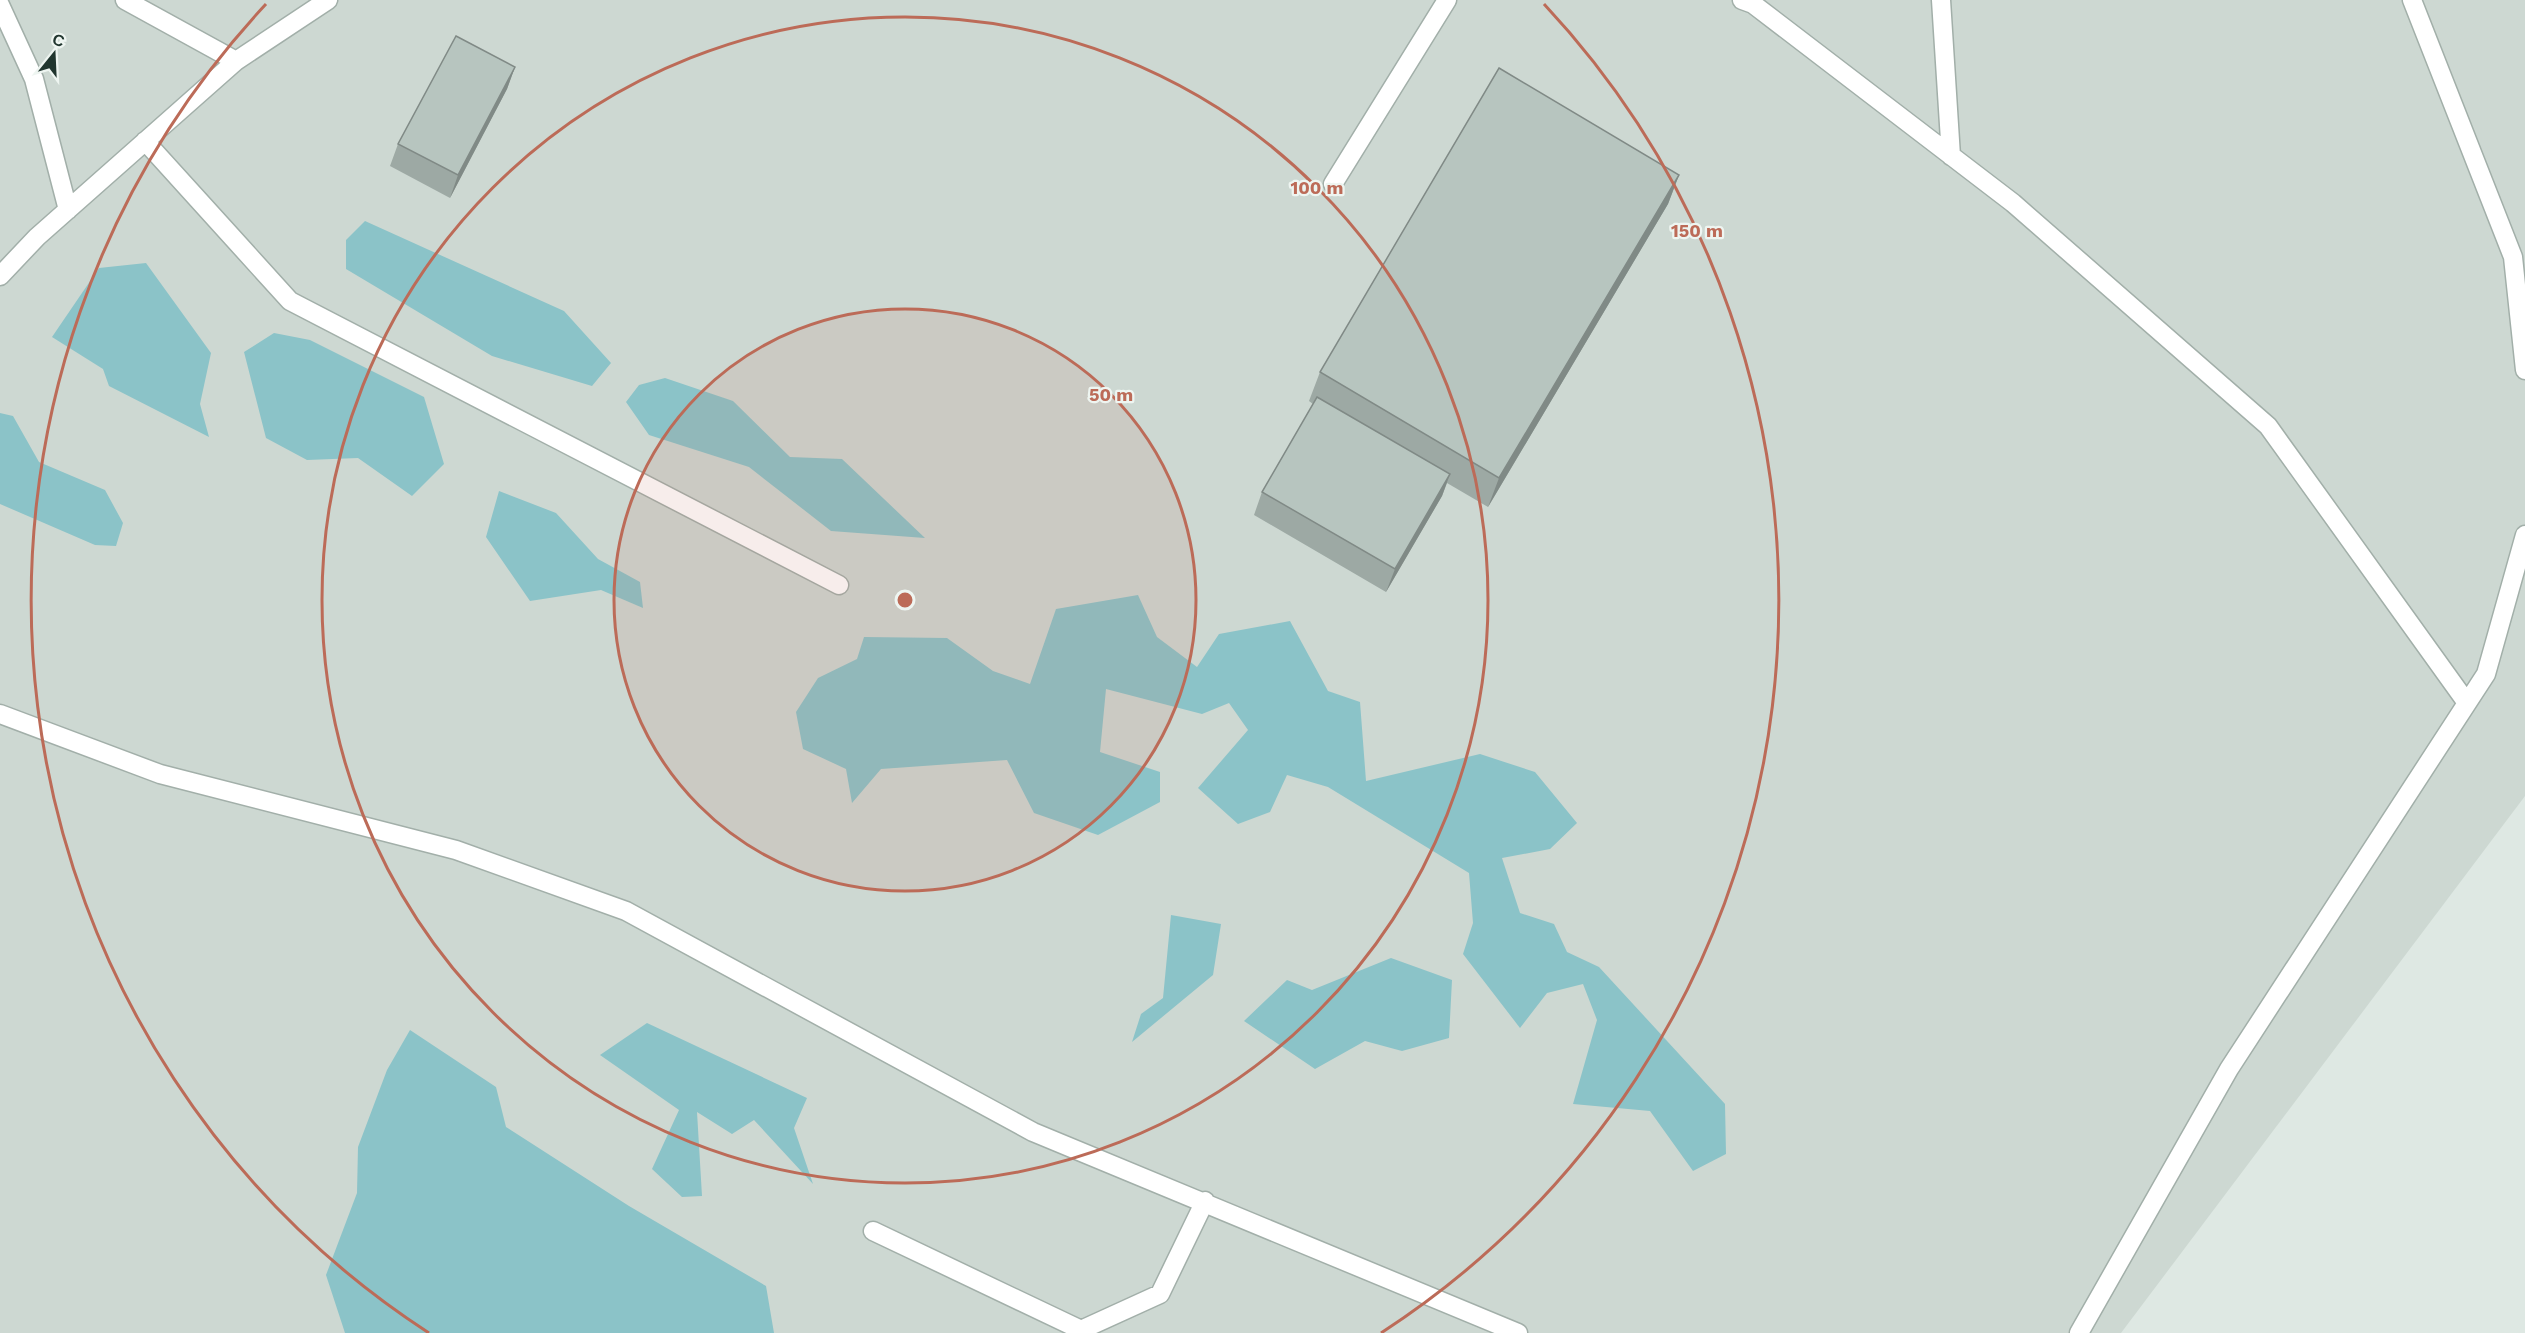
<svg xmlns="http://www.w3.org/2000/svg" width="2525" height="1333" viewBox="0 0 2525 1333" font-family="'Work Sans',sans-serif">
<style>
.built{fill:#cdd8d2}
.water{fill:#8bc3c8}
.lines{fill:none;stroke-linecap:round;stroke-linejoin:round}
.minor-casing{stroke:#a2afa9;stroke-width:21}
.minor{stroke:#fff;stroke-width:18}
.wall{fill:#9da9a4}
.shaded-wall{fill:#808a86}
.building{fill:#b7c5bf;stroke:#808a86;stroke-width:1.5}
.ring{fill:none;stroke:#bc6b58;stroke-width:3}
.centre{fill:#bc6b58;stroke:#eef5f1;stroke-width:3}
.ring-label{font-size:18px;text-anchor:middle;font-weight:bold;fill:#bc6b58;stroke:#eef5f1;stroke-width:4.5;stroke-linejoin:round;paint-order:stroke}
</style>
<rect width="100%" height="100%" fill="#dee8e3"/>
<path class="built" d="M0,0h2525v796l-404,537h-2121z"/>
<path class="water" d="M365,221l199,90 47,52 -19,23 -100,-30 -146,-87v-29z
M146,263l65,90 -11,51 9,33 -100,-51 -6,-17 -51,-32 47,-69z
M274,333l36,7 114,57 20,67 -32,32 -54,-38 -51,2 -41,-22 -22,-86z
M665,378l68,23 57,56 52,2 83,79 -94,-7 -82,-64 -100,-32 -23,-33 13,-17z
M0,413l13,3 26,46 66,28 18,33 -7,23 -21,-1 -95,-41z
M499,491l57,22 42,46 42,23 3,26 -42,-18 -71,11 -44,-64z
M1138,595l19,42 40,30 22,-33 71,-13 38,70 32,11 6,79 114,-27 55,18 42,51 -27,26 -48,9 18,55 34,11 13,28 32,15 126,137 1,50 -33,17 -43,-60 -77,-7 24,-84 -14,-36 -36,9 -27,35 -57,-74 10,-31 -4,-50 -141,-86 -41,-12 -17,37 -32,12 -40,-36 50,-58 -19,-27 -27,11 -96,-25 -6,63 60,20v30l-62,33 -64,-22 -27,-53 -126,9 -29,34 -6,-34 -43,-20 -7,-37 22,-34 39,-19 7,-22 83,1 46,33 37,13 26,-75z
M1171,915l50,9 -8,51 -81,67 9,-28 22,-16z
M1391,958l61,22 -3,58 -47,13 -37,-10 -50,28 -71,-48 43,-41 25,10z
M647,1023l160,75 -13,30 19,56 -59,-64 -22,14 -35,-22 5,84 -20,1 -30,-28 27,-59 -79,-55z
M410,1030l86,57 10,40 123,79 137,80 8,47h-429l-19,-58 31,-82 1,-46 29,-77z"/>
<g class="lines">
<g class="minor-casing">
<path id="minor" d="M125,0l111,61
M1742,0l11,4 260,199 255,223 199,277
M1941,0l10,156
M2412,0l101,257 12,113
M0,5l34,74 34,131
M145,141l145,160 549,284
M1333,184l114,-184
M0,276l37,-39 199,-176 92,-61
M0,714l160,60 296,76 170,61 407,221 485,201
M873,1231l208,99 79,-36 45,-93
M2079,1333l150,-264 257,-395 39,-139"/>
</g>
<use href="#minor" class="minor"/>
</g>
<path class="wall" d="M515,67l-8,22 -57,109 -60,-32 8,-22z
M1679,175l-11,29 -180,303 -41,-24 -5,13 -56,96 -132,-77 8,-23 51,-88 -4,-3 11,-29z"/>
<path class="shaded-wall" d="M515,67l-8,22 -57,109 8,-23z
M1679,175l-11,29 -180,303 11,-29z
M1450,474l-8,22 -56,96 9,-23z"/>
<path class="building" d="M456,36l59,31 -57,108 -60,-31z
M1499,68l180,107 -180,303 -179,-106z
M1317,397l133,77 -55,95 -133,-77z"/>
<circle cx="905" cy="600" r="291" fill="#bc6b58" fill-opacity=".12"/>
<g class="ring">
<circle cx="905" cy="600" r="291"/>
<circle cx="905" cy="600" r="583"/>
<path d="M429 1333A874 874 0 0 1 266 4M1544 4A874 874 0 0 1 1381 1333"/>
</g>
<circle cx="905" cy="600" r="9" class="centre"/>
<g class="ring-label">
<text x="1317" y="194">100 m</text>
<text x="1697" y="237">150 m</text>
<text x="1111" y="401">50 m</text>
</g>
<g transform="translate(54 54) rotate(18)" stroke="#eef5f1" stroke-width="4.5" paint-order="stroke">
<path d="M0-4.5L10 22L0 15L-10 22Z" fill="#21362f"/>
<text y="-9" font-size="16" font-weight="bold" text-anchor="middle" fill="#21362f">С</text>
</g>
</svg>
